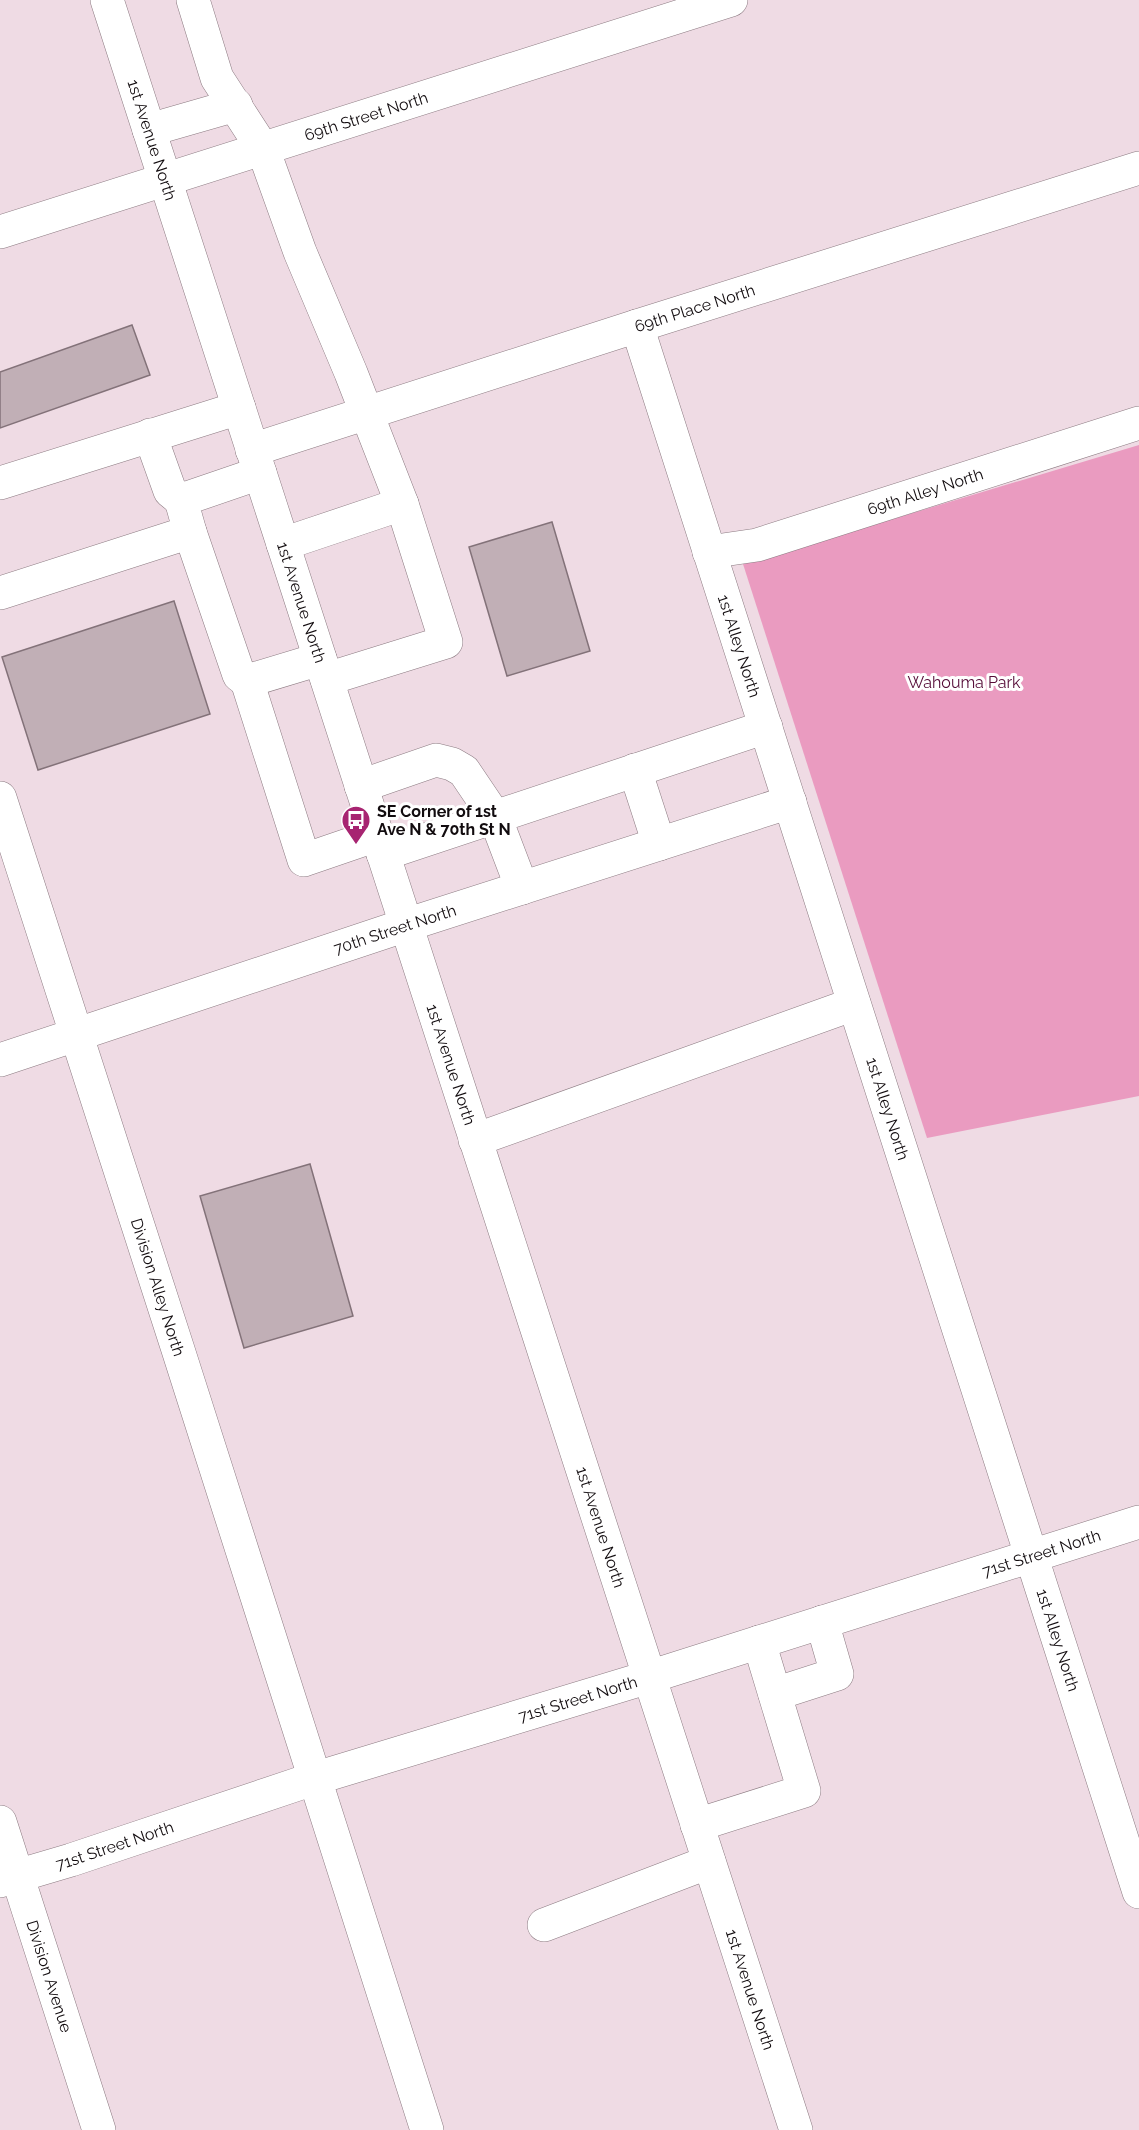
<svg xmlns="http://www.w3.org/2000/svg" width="1139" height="2130" viewBox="0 0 1139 2130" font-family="Raleway,sans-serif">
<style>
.green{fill:#ea9bc0}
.building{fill:#c1afb6;stroke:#837279;stroke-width:1.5}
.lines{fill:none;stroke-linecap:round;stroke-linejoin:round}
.minor-casing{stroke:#8c7b82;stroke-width:34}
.major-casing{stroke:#8c7b82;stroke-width:34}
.minor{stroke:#fff;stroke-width:33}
.major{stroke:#fff;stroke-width:33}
.labels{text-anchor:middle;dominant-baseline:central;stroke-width:6;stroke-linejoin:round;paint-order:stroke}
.street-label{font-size:16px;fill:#120c0f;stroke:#fff}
.park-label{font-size:16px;fill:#560c38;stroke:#fff}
.poi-label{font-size:16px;font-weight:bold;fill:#120c0f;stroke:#fff;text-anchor:start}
</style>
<rect width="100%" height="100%" fill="#efdbe4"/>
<path class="green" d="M1139,445v651l-212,42 -184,-574z"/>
<path class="building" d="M132,325l18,50 -150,53v-56z
M552,522l38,129 -83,25 -38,-129z
M174,601l36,113 -172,56 -36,-113z
M310,1164l43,152 -109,32 -44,-152z"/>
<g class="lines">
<g class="minor-casing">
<g id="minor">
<path d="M193,0l24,78 46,71 37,103 51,121 51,131 44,138 -119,37"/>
<path d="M149,130l87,-25"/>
<path id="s1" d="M0,232l731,-232"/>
<path id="s2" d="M637,326l502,1566"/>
<path d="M150,435l20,56 11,9"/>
<path id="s3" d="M252,450l385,-124 502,-158"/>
<path d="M0,483l239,-75"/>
<path d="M190,532l49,143 8,6 73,-22"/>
<path d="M283,544l119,-40"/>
<path id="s4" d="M709,552l48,-7 382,-122"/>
<path d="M0,593l190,-61 -9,-32 79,-27"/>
<path d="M247,681l57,179 73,-25"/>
<path d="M635,770l24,74"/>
<path d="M361,786l75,-26 16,4 12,7 31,46 27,71"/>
<path id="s5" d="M0,798c146,443 283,888 427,1332"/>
<path d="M383,854l383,-127"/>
<path id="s6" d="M0,1060l406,-135 384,-123"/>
<path d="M475,1140l379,-136"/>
<path d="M775,1694l62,-20 -15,-52"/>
<path id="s7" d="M0,1822l99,308"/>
<path d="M697,1825l107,-34 -45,-149"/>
<path id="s8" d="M0,1881l71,-21 242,-81 336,-102 490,-155"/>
<path d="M544,1925l165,-63"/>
</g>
</g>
<g class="major-casing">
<g id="major">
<path id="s9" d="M107,0l689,2130"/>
</g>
</g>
<use href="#minor" class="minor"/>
<use href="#major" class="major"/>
</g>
<defs>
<g id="bus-pin" transform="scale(1.5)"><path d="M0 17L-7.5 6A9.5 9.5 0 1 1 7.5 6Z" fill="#a72471" stroke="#fff"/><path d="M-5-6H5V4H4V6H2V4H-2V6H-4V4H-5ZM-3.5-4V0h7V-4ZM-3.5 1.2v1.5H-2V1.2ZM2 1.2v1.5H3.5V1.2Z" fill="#fff"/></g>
</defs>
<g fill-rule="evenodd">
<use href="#bus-pin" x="356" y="820"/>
</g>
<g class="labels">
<g class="street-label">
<text stroke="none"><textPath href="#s1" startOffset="384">69th Street North</textPath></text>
<text stroke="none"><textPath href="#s9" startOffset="147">1st Avenue North</textPath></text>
<text stroke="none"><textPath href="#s3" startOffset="465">69th Place North</textPath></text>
<text stroke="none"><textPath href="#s4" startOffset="225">69th Alley North</textPath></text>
<text stroke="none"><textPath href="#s9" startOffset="633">1st Avenue North</textPath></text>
<text stroke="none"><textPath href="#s2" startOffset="336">1st Alley North</textPath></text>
<text stroke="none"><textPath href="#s6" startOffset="416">70th Street North</textPath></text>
<text stroke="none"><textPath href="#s9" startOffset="1119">1st Avenue North</textPath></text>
<text stroke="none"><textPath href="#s2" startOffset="822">1st Alley North</textPath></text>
<text stroke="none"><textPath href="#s5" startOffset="514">Division Alley North</textPath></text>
<text stroke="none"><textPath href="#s9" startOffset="1605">1st Avenue North</textPath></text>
<text stroke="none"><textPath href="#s8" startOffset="1092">71st Street North</textPath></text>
<text stroke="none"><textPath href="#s2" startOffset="1380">1st Alley North</textPath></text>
<text stroke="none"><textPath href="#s8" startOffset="606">71st Street North</textPath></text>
<text stroke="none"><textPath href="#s8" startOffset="120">71st Street North</textPath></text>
<text stroke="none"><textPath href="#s7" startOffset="162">Division Avenue</textPath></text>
<text stroke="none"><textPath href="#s9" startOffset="2091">1st Avenue North</textPath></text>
</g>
<g class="park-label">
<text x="964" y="682">Wahouma Park</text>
</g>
<g class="poi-label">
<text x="377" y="811">SE Corner of 1st<tspan x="377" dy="18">Ave N &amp; 70th St N</tspan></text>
</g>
</g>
</svg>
